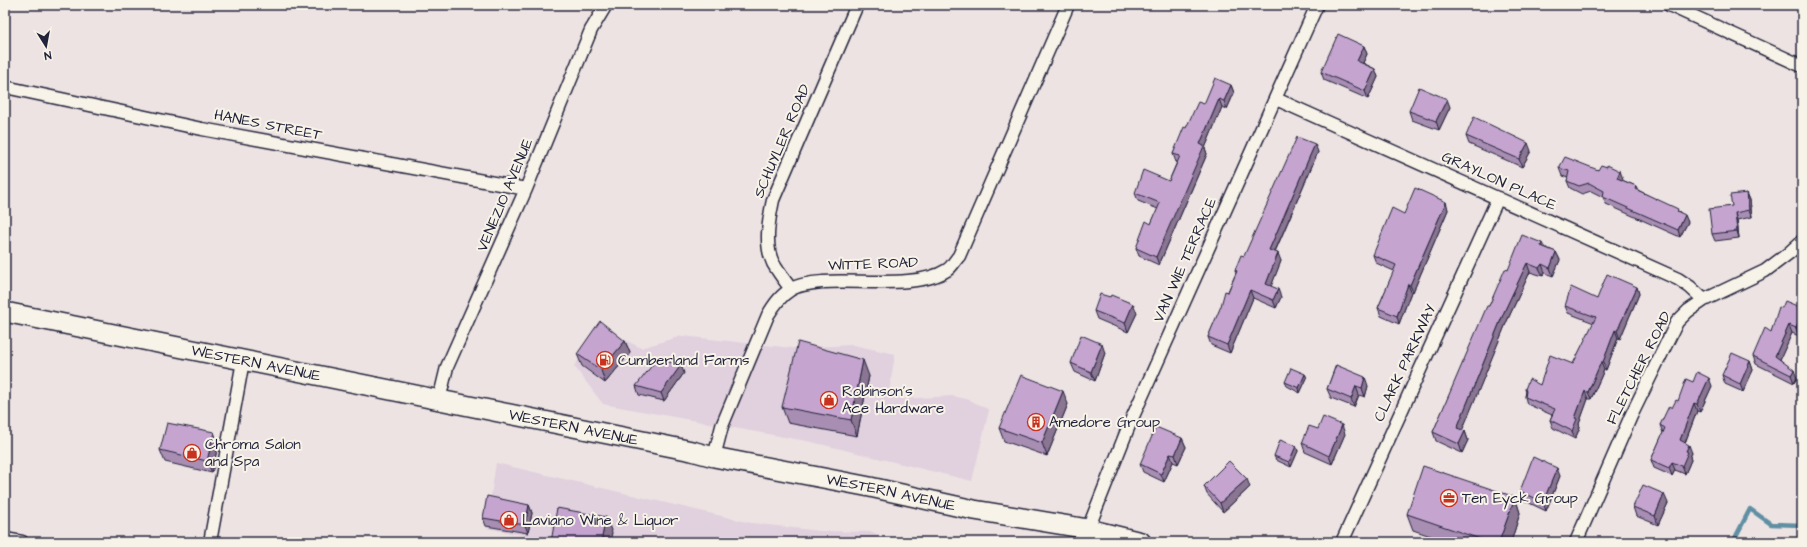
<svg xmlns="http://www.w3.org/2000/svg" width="1807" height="547" viewBox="0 0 1807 547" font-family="'Architects Daughter',sans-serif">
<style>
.built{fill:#e1d0dd}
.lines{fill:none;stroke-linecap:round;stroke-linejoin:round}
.stream{stroke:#608fa3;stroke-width:4.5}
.minor-casing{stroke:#22223b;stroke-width:15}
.primary-casing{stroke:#22223b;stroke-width:22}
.minor{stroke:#f7f3e8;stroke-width:12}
.primary{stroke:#f7f3e8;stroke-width:19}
.wall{fill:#a98eb3;stroke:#22223b}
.shaded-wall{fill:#8a7492;stroke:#22223b}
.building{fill:#c5a5d0;stroke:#22223b}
.labels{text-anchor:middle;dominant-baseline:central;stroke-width:4;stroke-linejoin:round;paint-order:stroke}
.street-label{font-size:15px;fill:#22223b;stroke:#f7f3e8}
.poi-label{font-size:15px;fill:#22223b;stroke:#f7f3e8;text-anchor:start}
</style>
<rect width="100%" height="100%" fill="#ede3e3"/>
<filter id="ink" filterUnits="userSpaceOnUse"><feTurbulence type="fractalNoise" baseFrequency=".025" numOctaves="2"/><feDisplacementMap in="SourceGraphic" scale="8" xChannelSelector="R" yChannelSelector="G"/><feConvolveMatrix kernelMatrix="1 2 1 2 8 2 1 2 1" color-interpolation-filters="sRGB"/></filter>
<g filter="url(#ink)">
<path class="built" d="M602,328l39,20 41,-12 110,12 61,-3 42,9 -6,38 13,7 51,-3 17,4 19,10 -17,71 -160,-39 -209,-38 -29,-38z
M496,463l255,60 68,8 53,1 24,10h-366l1,-5 -45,-9z"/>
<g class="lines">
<path class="stream" d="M1735,542l-1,-2 16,-31 21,15 31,1"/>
<g class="minor-casing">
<path id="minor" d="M1669,5l133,61
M5,87l197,42 324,60
M1276,99l402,180 12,8 14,13
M791,289c-6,-8 -13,-17 -18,-26 -9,-18 -4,-44 0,-63l84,-195
M439,400l8,-33 79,-178 65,-159 15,-25
M714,457l8,-31 46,-111c6,-10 12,-19 22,-25 9,-6 22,-7 33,-8 35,-3 95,7 124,-12 5,-3 8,-10 12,-14l109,-251
M1088,529l42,-106 187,-418
M5,539l17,3
M210,542l33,-181
M1342,542l156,-344
M1576,542l55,-126 46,-94 11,-11 16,-11 61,-29 24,-18 13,-12"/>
</g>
<g class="primary-casing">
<g id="primary">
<path id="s1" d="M5,312l687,139 22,6 156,30 104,23 114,19 53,13"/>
</g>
</g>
<use href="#minor" class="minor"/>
<use href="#primary" class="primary"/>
</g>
<path class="wall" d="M1364,46l3,8 -4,9 12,6 3,8 -10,22 -44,-19 -3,-8z
M1231,85l3,8 -7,16 -5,-2 -17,41 2,6 -48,111 -20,-9 -3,-8 15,-24 7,-15 -20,-8 -3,-8 34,-12 8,-19h-1l-3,-8 13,-26z
M1450,107l-11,23 -27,-10 -3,-9z
M1466,136l65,15 -9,16 -53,-23z
M1318,152l-43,100 6,9 -10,25 10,11 -5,11 -23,-10 -23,55 -19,-8 -3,-8 28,-64 -1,-3z
M1559,168l39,2 25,9 -1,1 14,6 2,4 42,22 8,10 -8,15 -74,-33 -3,-7 -12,-6 -9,3 -12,-6 -3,-7 1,-3 -6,-2z
M1747,193l3,7 2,17 -15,3 2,18 -24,3 -3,-7 20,-28z
M1446,202l2,8 -35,82h-2l-12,32 -18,-8 -3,-8 16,-37 -18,-8 -3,-8 31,-41z
M1542,243l2,4 12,5 4,8 -7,16 -8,-3 -2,3 -13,-4 -23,49 -45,109 3,1 3,9 -6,13 -26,-12 -3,-9 56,-126 19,-36z
M1637,287l2,7 -19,45 -2,-1 -12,32h-2l-13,29h-3l-9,25 1,3 -5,12 -22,-11 -3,-8 2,-5 -25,-11 -2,-7 1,-5 -1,-3 15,-4 33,-21 21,-41 -26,-10 -3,-7 32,-7z
M1110,297l23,7 4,9 -9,19 -31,-13 -3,-8z
M1782,308h20v23h-1l-2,5 -7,-3 -12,26 17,19 -3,5 -38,-19 -3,-8 18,-24z
M625,341l5,12 -25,30 -23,-17 -5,-12z
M1105,353l-10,28 -20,-9 -4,-9z
M1750,361l3,9 -10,22 -18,-8 -3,-9z
M1336,365l32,21 -3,11 -6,-2 -5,12 -23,-9 -4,-9z
M684,373l-20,28 -25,-6 -3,-9z
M1305,374l2,4 -7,15 -13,-7 -2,-4z
M869,376l-12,60 -69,-13 -6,-16z
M1693,382l19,4 -12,26 -3,-1 -12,32 7,10 -2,4 1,3 -6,14 -10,-4 -3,6 -18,-8 -3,-8 12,-27 -3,-8z
M1068,404l-21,52 -43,-15 -5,-13z
M1318,429l27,5 -13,30 -27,-12 -3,-9z
M214,432l4,13 -6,28 -47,-11 -5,-12z
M1182,438l4,9 -8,17 -5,-2 -9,20 -21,-10 -3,-8z
M1296,446l2,5 -7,16 -15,-7 -2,-4z
M1560,476l-14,35 -23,-11 -3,-9z
M1204,486l46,1 -27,25 -16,-18z
M1515,497l5,16 -9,29h-63l-35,-12 -6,-16z
M1668,503l-10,22 -22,-9 -3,-9z
M529,505l3,8 -4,20 -42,-7 -3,-8z"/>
<path class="shaded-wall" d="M1364,46l3,8 -7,15 -3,-8z
M1375,69l3,8 -10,22 -3,-8z
M1231,85l3,8 -7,16 -3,-8z
M1219,99l3,8 -17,41 2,6 -48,111 -3,-8 44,-113z
M1447,99l3,8 -11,23 -3,-9z
M1528,143l3,8 -9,16 -3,-8z
M1315,144l3,8 -46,106 -3,-8z
M1620,171l3,8 -3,6 -3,-7z
M1747,193l3,7 2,17 -3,-7z
M1446,202l2,8 -35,82 -3,-7z
M1735,213l2,7 2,18 -2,-7z
M1685,215l3,7 -8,15 -2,-7z
M1556,252l4,8 -7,16 -3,-8z
M1278,253l3,8 -12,31 -3,-8z
M1527,263l3,9 -23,49 -47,115 -3,-8 47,-116z
M1542,264l3,9 -2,3 -4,-8z
M1408,284l3,8 -12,32 -2,-8z
M1637,287l2,7 -19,45 -3,-8z
M1278,289l3,8 -5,11 -3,-8z
M1250,290l3,8 -23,55 -3,-8z
M1133,304l4,9 -9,19 -3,-9z
M1798,323l3,8 -2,5 -3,-8z
M1789,325l3,8 -14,31 -3,-8z
M1615,330l3,8 -12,32 -3,-8z
M625,341l5,12 -25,30 -4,-13z
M1102,344l3,9 -10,28 -4,-9z
M863,360l6,16 -12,60 -6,-16z
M1750,361l3,9 -10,22 -3,-8z
M1601,362l3,8 -13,29 -3,-7z
M681,365l3,8 -20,28 -3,-8z
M1794,370l3,8 -3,5 -3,-8z
M1305,374l2,4 -7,15 -1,-5z
M1365,377l3,9 -3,11 -3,-9z
M1709,378l3,8 -12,26 -3,-8z
M1356,386l3,9 -5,12 -3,-8z
M1063,391l5,13 -21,52 -5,-13z
M1585,391l3,8 -9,25 1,3 -5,12 -3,-8 3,-13z
M1694,403l3,8 -14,37 -3,-8z
M1342,425l3,9 -13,30 -3,-8z
M1465,431l3,9 -6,13 -3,-9z
M214,432l4,13 -6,28 -5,-12z
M1182,438l4,9 -8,17 -3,-9z
M1689,445l3,8 -2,4 1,3 -6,14 -3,-8 4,-15z
M1296,446l2,5 -7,16 -2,-5z
M1170,454l3,8 -9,20 -3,-8z
M1672,462l3,8 -3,6 -3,-8z
M1557,468l3,8 -14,35 -3,-9z
M1247,479l3,8 -27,25 -3,-9z
M1664,494l4,9 -10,22 -3,-9z
M1515,497l5,16 -9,29h-12z
M529,505l3,8 -4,20 -3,-8z
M606,517l6,16 -2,9h-9z"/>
<path class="building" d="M1338,34l26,12 -7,15 18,8 -10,22 -44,-19z
M1215,78l16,7 -7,16 -5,-2 -19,45 4,2 -48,111 -20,-9 10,-27 5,3 9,-21 -25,-10 8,-23 26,11 11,-25 -7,-2 11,-27 2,1 12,-26 6,2z
M1419,87l28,12 -11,22 -27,-10z
M1474,117l54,26 -9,16 -53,-23z
M1297,137l18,7 -46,106 9,3 -12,31 12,5 -5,11 -23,-10 -23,55 -19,-8 13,-31 4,-15 3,1 9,-21 -2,-1 6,-15 3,1z
M1565,157l33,13 3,-5 6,2v-2l13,6 -3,7 19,8 -1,3 43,20 -1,2 8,4 -7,15 -75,-33 1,-6 -15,-8 -10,3 -12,-5 2,-10 -10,-3z
M1415,188l31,14 -36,83 -2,-1 -11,32 -19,-8 18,-43 -23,-10 19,-47 12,6z
M1747,193l2,17 -14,3 2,18 -25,3 -3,-25 23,-3 -2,-11z
M1522,235l20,8 -1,3 15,6 -6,16 -8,-4 -3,4 -12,-5 -23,49 -47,116 8,3 -6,13 -26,-12 54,-126h2l16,-37 3,1z
M1607,274l30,13 -20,44 -2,-1 -12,32h-2l-13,30 -3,-1 -10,27 2,1 -5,12 -22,-11 5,-11 -30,-12 1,-6 -1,-2 4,-10 11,6 10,-30 23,9 23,-47 -31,-11 6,-19 26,12z
M1100,294l10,3 1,-2 22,9 -8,19 -31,-12z
M1785,301l17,7v17l-4,-2 -2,5 -7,-3 -14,31 19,14 -3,5 -38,-19 12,-28 6,4 8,-25 3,1z
M600,321l25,20 -24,29 -24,-16z
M1081,335l21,9 -11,28 -20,-9z
M798,342l65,18 -12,60 -69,-13z
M1732,353l18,8 -10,23 -18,-9z
M657,359l24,6 -20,28 -25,-7z
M1336,365l29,12 -3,11 -6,-2 -5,13 -24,-10z
M1291,368l14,6 -6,14 -14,-6z
M1697,372l12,6 -12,26 -3,-1 -14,37 9,5 -3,6 2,1 -6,14 -10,-4 -3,6 -18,-8 14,-32 -5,-3 9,-19 3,2 4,-8 2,1 8,-22 7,3z
M1021,375l42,16 -21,52 -43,-15z
M1323,417l19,8 -13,31 -27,-13 7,-17 9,3z
M167,423l47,9 -7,29 -47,-11z
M1156,427l26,11 -7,17 -5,-1 -9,20 -21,-10z
M1280,440l16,6 -7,16 -15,-6z
M1533,457l24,11 -14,34 -23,-11z
M1229,461l18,18 -27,24 -16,-17z
M1423,466l92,31 -16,45h-10l-82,-28z
M1643,485l21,9 -9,22 -22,-9z
M487,496l42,9 -4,20 -42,-7z
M557,508l49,9 -5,25h-50z"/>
</g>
<defs>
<g id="fuel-ring" transform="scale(0.9)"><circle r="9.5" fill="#f7f3e8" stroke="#c8321e" stroke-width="1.5"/><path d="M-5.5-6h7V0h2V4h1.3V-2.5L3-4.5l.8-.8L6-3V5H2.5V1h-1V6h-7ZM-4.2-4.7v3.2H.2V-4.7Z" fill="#c8321e"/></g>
<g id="shop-ring" transform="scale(0.9)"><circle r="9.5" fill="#f7f3e8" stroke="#c8321e" stroke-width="1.5"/><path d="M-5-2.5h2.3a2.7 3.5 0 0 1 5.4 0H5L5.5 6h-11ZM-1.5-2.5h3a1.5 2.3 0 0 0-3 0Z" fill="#c8321e"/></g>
<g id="building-ring" transform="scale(0.9)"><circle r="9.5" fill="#f7f3e8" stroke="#c8321e" stroke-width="1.5"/><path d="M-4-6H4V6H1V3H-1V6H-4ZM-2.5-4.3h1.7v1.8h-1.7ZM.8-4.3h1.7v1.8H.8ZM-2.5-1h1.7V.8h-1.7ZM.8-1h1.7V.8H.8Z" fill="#c8321e"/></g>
<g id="office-ring" transform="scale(0.9)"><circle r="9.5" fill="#f7f3e8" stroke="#c8321e" stroke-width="1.5"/><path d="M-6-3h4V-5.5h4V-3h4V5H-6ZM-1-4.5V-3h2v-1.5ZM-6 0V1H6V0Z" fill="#c8321e"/></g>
</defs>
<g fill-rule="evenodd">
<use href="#fuel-ring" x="605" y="360"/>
<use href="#shop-ring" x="829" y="400"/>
<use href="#building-ring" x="1036" y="422"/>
<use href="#shop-ring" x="192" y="453"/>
<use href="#office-ring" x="1449" y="498"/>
<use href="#shop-ring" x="509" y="520"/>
</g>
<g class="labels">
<g class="street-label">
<text transform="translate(268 125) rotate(11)">HANES STREET</text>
<text transform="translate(782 141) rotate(-67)">SCHUYLER ROAD</text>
<text transform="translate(1499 181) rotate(24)">GRAYLON PLACE</text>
<text transform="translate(505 195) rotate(-67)">VENEZIO AVENUE</text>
<text transform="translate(1185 260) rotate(-66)">VAN WIE TERRACE</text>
<text transform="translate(873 264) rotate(-2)">WITTE ROAD</text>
<text stroke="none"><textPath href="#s1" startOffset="256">WESTERN AVENUE</textPath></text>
<text transform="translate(1405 363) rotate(-65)">CLARK PARKWAY</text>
<text transform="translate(1639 368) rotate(-63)">FLETCHER ROAD</text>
<text stroke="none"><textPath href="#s1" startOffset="580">WESTERN AVENUE</textPath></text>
<text stroke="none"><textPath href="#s1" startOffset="904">WESTERN AVENUE</textPath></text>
</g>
<g class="poi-label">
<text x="618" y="360">Cumberland Farms</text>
<text x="842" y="391">Robinson's<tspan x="842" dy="17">Ace Hardware</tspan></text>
<text x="1049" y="422">Amedore Group</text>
<text x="205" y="444">Chroma Salon<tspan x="205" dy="17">and Spa</tspan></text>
<text x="1462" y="498">Ten Eyck Group</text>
<text x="522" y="520">Laviano Wine &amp; Liquor</text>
</g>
</g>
<rect width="1807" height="547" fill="none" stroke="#f7f3e8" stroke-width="20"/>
<rect x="10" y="10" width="1787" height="527" fill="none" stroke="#22223b" stroke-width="1.5" filter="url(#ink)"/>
<g transform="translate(46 46) rotate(169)" stroke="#f7f3e8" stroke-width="3" paint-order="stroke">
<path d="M0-3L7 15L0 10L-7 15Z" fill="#22223b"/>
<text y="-6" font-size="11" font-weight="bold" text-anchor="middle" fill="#22223b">N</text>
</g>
</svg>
